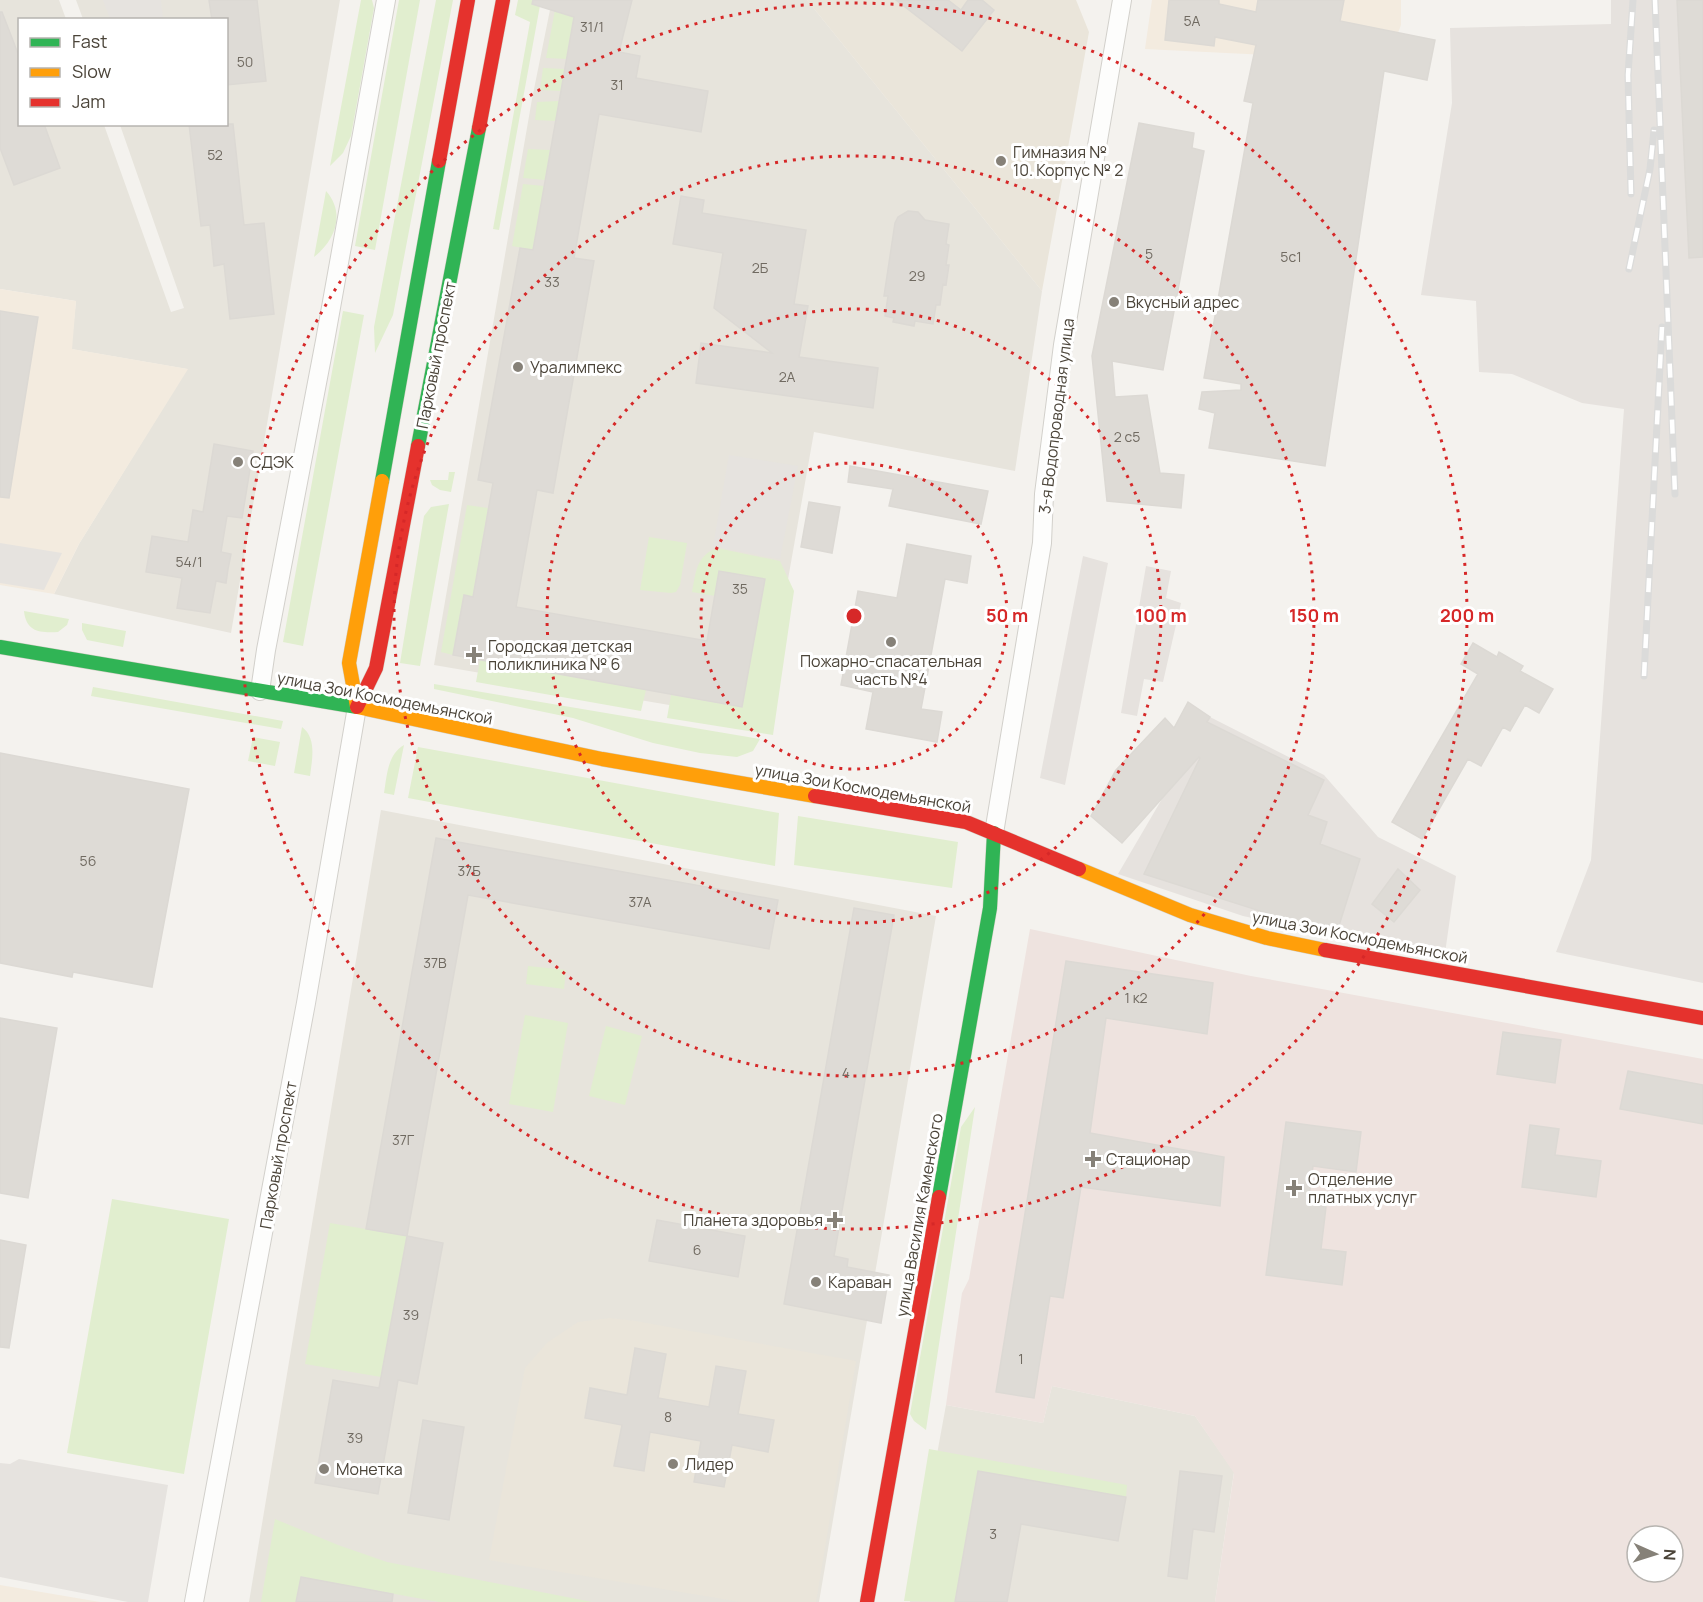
<svg xmlns="http://www.w3.org/2000/svg" width="1703" height="1602" viewBox="0 0 1703 1602" font-family="Manrope,sans-serif">
<style>
.residential{fill:#e7e4dc}
.commercial{fill:#f3ebdf}
.industrial{fill:#e6e2de}
.education{fill:#eae5da}
.medical{fill:#eee3df;fill-rule:evenodd}
.green{fill:#e1eecf}
.parking{fill:#e6e3df}
.building{fill:#dedbd6;stroke:#dcd9d4;stroke-width:1.5}
.lines{fill:none;stroke-linecap:round;stroke-linejoin:round}
.street-casing{stroke:#d2d0cb;stroke-width:20}
.fast-casing{stroke:#d3cfc5;stroke-width:15}
.slow-casing{stroke:#d3cfc5;stroke-width:15}
.jam-casing{stroke:#d3cfc5;stroke-width:15}
.street{stroke:#fdfdfc;stroke-width:18}
.fast{stroke:#30b455;stroke-width:14}
.slow{stroke:#ff9f0a;stroke-width:14}
.jam{stroke:#e5322d;stroke-width:14}
.rail-casing{stroke:#dbdbda;stroke-width:7}
.rail{stroke:#fff;stroke-width:4.5;stroke-dasharray:14;stroke-linecap:butt}
.ring{fill:none;stroke:#d62828;stroke-width:3;stroke-dasharray:3 6}
.poi-dot{fill:#868178;stroke:#fff;stroke-width:2}
.labels{text-anchor:middle;dominant-baseline:central;stroke-width:6;stroke-linejoin:round;paint-order:stroke}
.number-label{font-size:14px;fill:#706a61}
.poi-label{font-size:16px;fill:#4b4439;stroke:#fff;text-anchor:start}
.street-label{font-size:16px;fill:#4b4439;stroke:#fff}
.centre{fill:#d62828;stroke:#fff;stroke-width:3}
.ring-label{font-size:18px;text-anchor:middle;font-weight:bold;fill:#d62828;stroke:#fff;stroke-width:6;stroke-linejoin:round;paint-order:stroke}
</style>
<rect width="100%" height="100%" fill="#f4f2ee"/>
<path class="residential" d="M0,0h59l7,19 -46,1v104l84,1 67,187 13,-4 -64,-183 106,-1v-104l-143,-1 -7,-19h264l-109,633 -177,-39 25,-50 108,-175 -116,-20 5,-48 -76,-12z
M552,0h255l235,291 -27,180 -201,-39 -51,289 -329,-56 98,-566z
M381,810l555,106 -117,686h-570z
M1052,1386l143,30 39,56 -19,130h-305l36,-197 97,18z"/>
<path class="commercial" d="M1152,0h249v25l-14,36 -242,-12z
M0,289l76,12 -4,48 116,20 -109,175 -25,50 -54,-9z
M0,1585l100,17h-100z"/>
<path class="industrial" d="M1611,0h92v983l-147,-31 35,-92 33,-451 -42,-6 -70,-29 -33,-2 -3,-71 -55,-6 31,-192 -2,-75 161,-4z
M1083,556l25,7 -43,222 -25,-7z
M1146,566l25,5 -5,27 15,5 -18,79 -19,-3 -7,37 -16,-3z
M1210,717l114,58 54,62 78,39 -12,84 -201,-44 -125,-42z"/>
<path class="education" d="M807,0h269l13,32 -47,259z
M610,1318l26,3 220,40 -40,241h-75l-252,-42 36,-192 22,-25 31,-21z"/>
<path class="medical" d="M1030,929l221,47 452,83v543h-488l19,-129 -39,-57 -143,-30 -9,37 -97,-18 16,-112 7,-14zM1637,1536h36v36h-36z"/>
<path class="green" d="M361,0h11l2,8 -23,128 -8,17 -13,13z
M399,0h21l-45,250 -20,-4z
M436,0h17l-60,315 -18,38 -1,-26z
M518,0h23l-42,230 -6,-1 37,-207 -15,-7z
M555,10l19,7 -7,42 -21,-1z
M543,68l22,1 -4,22 -21,-1z
M559,101l-3,20 -21,-1 2,-18z
M528,149l22,1 -5,30 -22,-2z
M523,184l21,2 -11,64 -21,-4z
M326,191c20,22 9,50 -12,66z
M343,311l21,4 -61,331 -20,-4z
M449,472h6l-4,20 -11,-2 -8,-5 -2,-5h18z
M449,504l-29,162 -20,-3 24,-147 7,-9z
M467,505l21,3 -15,89 -9,-2 -11,60 -12,-3z
M649,537l38,6 -7,42 -4,7 -5,1 -31,-3z
M717,548l63,13 14,30 -21,144 -106,-17 4,-23 71,12 22,-127 -49,16 -23,-4c4,-20 4,-36 25,-44z
M24,611l45,8 -2,6 -9,7c-18,1 -32,0 -34,-21z
M82,623l44,8 -3,16 -36,-7 -5,-10z
M480,660l166,30 -5,21 -165,-29z
M434,684l326,55 -7,12 -16,6 -37,-4 -47,-10 -80,-25 -139,-29z
M93,687l190,34 -2,8 -190,-33z
M302,727c15,11 10,33 8,49l-16,-3z
M253,737l27,5 -5,24 -27,-5z
M404,745l-10,50 -10,-2c3,-17 3,-38 20,-48z
M418,747l361,66 -4,53 -367,-68z
M798,816l160,26 -6,46 -158,-23z
M528,966l38,4 -2,19 -38,-5z
M525,1015l43,8 -15,89 -44,-8z
M606,1026l36,10 -17,69 -36,-9z
M975,1107l-49,323 -12,-9 -4,-7 51,-287z
M112,1199l117,20 -45,255 -117,-21z
M330,1223l77,13 -26,141 -76,-13z
M929,1449l198,36 -1,12 -148,-26 -23,131 -51,-1z
M275,1519l63,26 49,17 205,40h-153l-138,-25 -5,25h-35z"/>
<path class="parking" d="M103,0h58l2,19h-53z
M729,455l69,11 -18,93 -67,-13z
M0,543l62,10 -18,37 -44,-7z
M19,1459l149,26 -20,117h-20l-128,-25v-114l10,1z"/>
<path class="building" d="M209,0h48l9,81 -40,4v-65h-14z
M533,0h99l-13,52 21,4 -4,22 72,13 -7,41 -102,-18 -25,144 20,3 -41,232 -16,-3 -21,117 191,34 12,-70 46,8 -23,128 -289,-52 11,-60 9,2 20,-114 -15,-3 42,-232 13,2 41,-233 -42,-13z
M896,0h52l13,10 7,-10h14l12,10 -32,41z
M1169,0h50v4l37,8 2,-12h86l-4,21 95,19 -8,40 -43,-9 -59,395 -116,-18 6,-35 -16,-4 3,-17 39,-2v-6l-37,-6 49,-275 -9,-2 12,-56 -41,-8 -1,9 -49,-6z
M1677,0h26v257l-14,1z
M0,12h2l18,47v65h24l16,44 -46,17 -14,-37z
M1139,123l55,10 -2,15 12,3 -41,219 -51,-9 3,36 32,-2 13,78 24,2 -3,33 -74,-7 -15,-145z
M189,124h44l11,101 20,-2 10,91 -44,5 -6,-55 -10,2 -4,-41 -9,1z
M681,196l23,4 -2,13 104,17 -12,74 14,2 -9,51 79,11 -5,40 -177,-25 5,-40 71,10 -58,-45 9,-55 -50,-9z
M908,211l10,1 7,8 24,4 -3,20 3,1 -3,20h3l-3,20 -3,-1 -3,21h-4l-3,19 -18,-3 -1,5 -21,-4 1,-4 -9,-2 3,-20h-4l11,-73 3,-6z
M0,311l38,6 -29,181 -9,-1z
M214,444l39,7 -11,67 -15,-2 -6,36 10,2 -3,15 -2,14 -10,-2 -6,32 -33,-5 5,-30 -36,-6 6,-36 36,6 5,-32 10,2z
M850,466l138,25 -7,33 -92,-18 4,-17 -45,-7z
M809,502l31,5 -8,46 -31,-6z
M907,544l64,12 -4,27 -22,-4 -24,130 21,3 -5,30 -71,-13 7,-37 -32,-7 17,-94 39,7z
M1473,643l24,14 2,-5 24,14 -3,5 33,18 -14,24 -14,-8 -15,26 -7,-4 -22,39 -13,-7 -46,80 -30,-17 86,-148 -17,-10z
M1188,702l22,15 -3,5 117,58 -16,35 19,7 -7,22 40,15 -24,76 -192,-61 56,-116 -1,-1 -77,86 -31,-27 25,-46 49,-52 9,10z
M0,753l189,36 -37,198 -79,-15 -1,5 -72,-14z
M436,838l342,62 -9,49 -301,-54 -61,341 -41,-7z
M1398,869l22,21 -26,32 -22,-18z
M854,908l40,7 -60,341 14,3 -1,8 42,8 -8,48 -97,-19z
M1066,961l147,22 -6,51 -101,-16 -16,115 134,24 -4,49 -139,-19 -18,111 -13,-2 -16,102 -38,-6z
M0,1018l57,10 -29,170 -28,-5z
M1503,1032l58,8 -6,43 -58,-9z
M1628,1071l75,14v39l-83,-15z
M1286,1122l75,10 -5,40 -43,-6 -5,38 18,3 -5,42 25,3 -4,33 -76,-10z
M1530,1125l29,4 -4,26 46,6 -5,36 -74,-10z
M657,1220l88,16 -7,41 -89,-16z
M407,1236l36,7 -26,141 -19,-4 -20,114 -63,-11 18,-103 46,8z
M0,1240l26,5 -17,103 -9,-1z
M635,1348l31,6 -8,44 51,9 7,-41 30,5 -8,43 36,6 -6,32 -36,-7 -8,42 -30,-5 7,-41 -51,-9 -6,39 -30,-5 8,-41 -37,-7 5,-30 37,7z
M423,1420l41,7 -15,93 -41,-7z
M978,1471l148,26 -8,44 -97,-17 -14,78h-52z
M1180,1471l42,5 -8,56 -21,-3 -6,50 -19,-3z
M301,1577l92,17 -1,8h-96z"/>
<g class="lines">
<g class="street-casing">
<path id="street" d="M260,691l6,-41 59,-309 61,-341
M994,833l48,-290 2,-49 19,-149 59,-345
M194,1602l112,-599 51,-296"/>
</g>
<g class="fast-casing">
<path id="fast" d="M418,446l61,-318
M382,481l57,-320
M0,647l357,60
M939,1197l51,-289 4,-75"/>
</g>
<g class="slow-casing">
<path id="slow" d="M357,707l245,52 213,37
M357,707l-8,-44 33,-182
M1079,869l111,46 77,23 58,12"/>
</g>
<g class="jam-casing">
<path id="jam" d="M479,128l24,-128
M439,161l29,-161
M357,707l19,-39 42,-222
M815,796l151,26 113,47
M1325,950l378,68
M867,1602l72,-405"/>
</g>
<use href="#street" class="street"/>
<use href="#fast" class="fast"/>
<use href="#slow" class="slow"/>
<use href="#jam" class="jam"/>
<g class="rail-casing">
<path id="rail" d="M1655,0l20,494
M1631,194l-3,-119 5,-75
M1629,269l21,-100 4,-39
M1644,676l18,-349"/>
</g>
<use href="#rail" class="rail"/>
</g>
<g class="ring">
<circle cx="854" cy="616" r="153"/>
<circle cx="854" cy="616" r="307"/>
<circle cx="854" cy="616" r="460"/>
<circle cx="854" cy="616" r="613"/>
</g>
<g class="poi-dot">
<circle cx="1001" cy="161" r="6"/>
<circle cx="1114" cy="302" r="6"/>
<circle cx="518" cy="367" r="6"/>
<circle cx="238" cy="462" r="6"/>
<circle cx="891" cy="642" r="6"/>
<path d="M471 646h6v6h6v6h-6v6h-6v-6h-6v-6h6z"/>
<path d="M1090 1150h6v6h6v6h-6v6h-6v-6h-6v-6h6z"/>
<path d="M1291 1179h6v6h6v6h-6v6h-6v-6h-6v-6h6z"/>
<path d="M832 1211h6v6h6v6h-6v6h-6v-6h-6v-6h6z"/>
<circle cx="816" cy="1282" r="6"/>
<circle cx="673" cy="1464" r="6"/>
<circle cx="324" cy="1469" r="6"/>
</g>
<g class="labels">
<g class="number-label">
<text x="1192" y="20">5А</text>
<text x="592" y="26">31/1</text>
<text x="245" y="61">50</text>
<text x="617" y="84">31</text>
<text x="215" y="154">52</text>
<text x="1149" y="253">5</text>
<text x="1291" y="256">5с1</text>
<text x="760" y="267">2Б</text>
<text x="917" y="275">29</text>
<text x="552" y="281">33</text>
<text x="787" y="376">2А</text>
<text x="1127" y="436">2 с5</text>
<text x="189" y="561">54/1</text>
<text x="740" y="588">35</text>
<text x="88" y="860">56</text>
<text x="469" y="870">37Б</text>
<text x="640" y="901">37А</text>
<text x="435" y="962">37В</text>
<text x="1136" y="997">1 к2</text>
<text x="846" y="1072">4</text>
<text x="403" y="1139">37Г</text>
<text x="697" y="1249">6</text>
<text x="411" y="1314">39</text>
<text x="1021" y="1358">1</text>
<text x="668" y="1416">8</text>
<text x="355" y="1437">39</text>
<text x="993" y="1533">3</text>
</g>
<g class="poi-label">
<text x="1013" y="152">Гимназия №<tspan x="1013" dy="18">10. Корпус № 2</tspan></text>
<text x="1126" y="302">Вкусный адрес</text>
<text x="530" y="367">Уралимпекс</text>
<text x="250" y="462">СДЭК</text>
<text x="488" y="646">Городская детская<tspan x="488" dy="18">поликлиника № 6</tspan></text>
<text x="891" y="661" text-anchor="middle">Пожарно-спасательная<tspan x="891" dy="18">часть №4</tspan></text>
<text x="1106" y="1159">Стационар</text>
<text x="1308" y="1179">Отделение<tspan x="1308" dy="18">платных услуг</tspan></text>
<text x="823" y="1220" text-anchor="end">Планета здоровья</text>
<text x="828" y="1282">Караван</text>
<text x="685" y="1464">Лидер</text>
<text x="336" y="1469">Монетка</text>
</g>
<g class="street-label">
<text transform="translate(436 355) rotate(-79)">Парковый проспект</text>
<text transform="translate(1056 416) rotate(-83)">3-я Водопроводная улица</text>
<text transform="translate(385 698) rotate(11)">улица Зои Космодемьянской</text>
<text transform="translate(863 788) rotate(10)">улица Зои Космодемьянской</text>
<text transform="translate(1360 937) rotate(11)">улица Зои Космодемьянской</text>
<text transform="translate(278 1155) rotate(-80)">Парковый проспект</text>
<text transform="translate(919 1215) rotate(-80)">улица Василия Каменского</text>
</g>
</g>
<circle cx="854" cy="616" r="9" class="centre"/>
<g class="ring-label">
<text x="1007" y="622">50 m</text>
<text x="1161" y="622">100 m</text>
<text x="1314" y="622">150 m</text>
<text x="1467" y="622">200 m</text>
</g>
<rect x="18" y="18" width="210" height="108" fill="#ffffff" stroke="#b7b4b0" stroke-width="1.5"/>
<rect x="30" y="38" width="30" height="9" fill="#30b455" stroke="#b7b4b0" stroke-width="1.5"/>
<text x="72" y="48" font-size="18" fill="#4b4439">Fast</text>
<rect x="30" y="68" width="30" height="9" fill="#ff9f0a" stroke="#b7b4b0" stroke-width="1.5"/>
<text x="72" y="78" font-size="18" fill="#4b4439">Slow</text>
<rect x="30" y="98" width="30" height="9" fill="#e5322d" stroke="#b7b4b0" stroke-width="1.5"/>
<text x="72" y="108" font-size="18" fill="#4b4439">Jam</text>
<g transform="translate(1655 1554) rotate(93)"><circle r="28" fill="#ffffff" stroke="#b7b4b0" stroke-width="1.5"/>
<path d="M0-4.5L10 22L0 15L-10 22Z" fill="#868178"/>
<text y="-9" font-size="16" font-weight="bold" text-anchor="middle" fill="#4b4439">N</text>
</g>
</svg>
